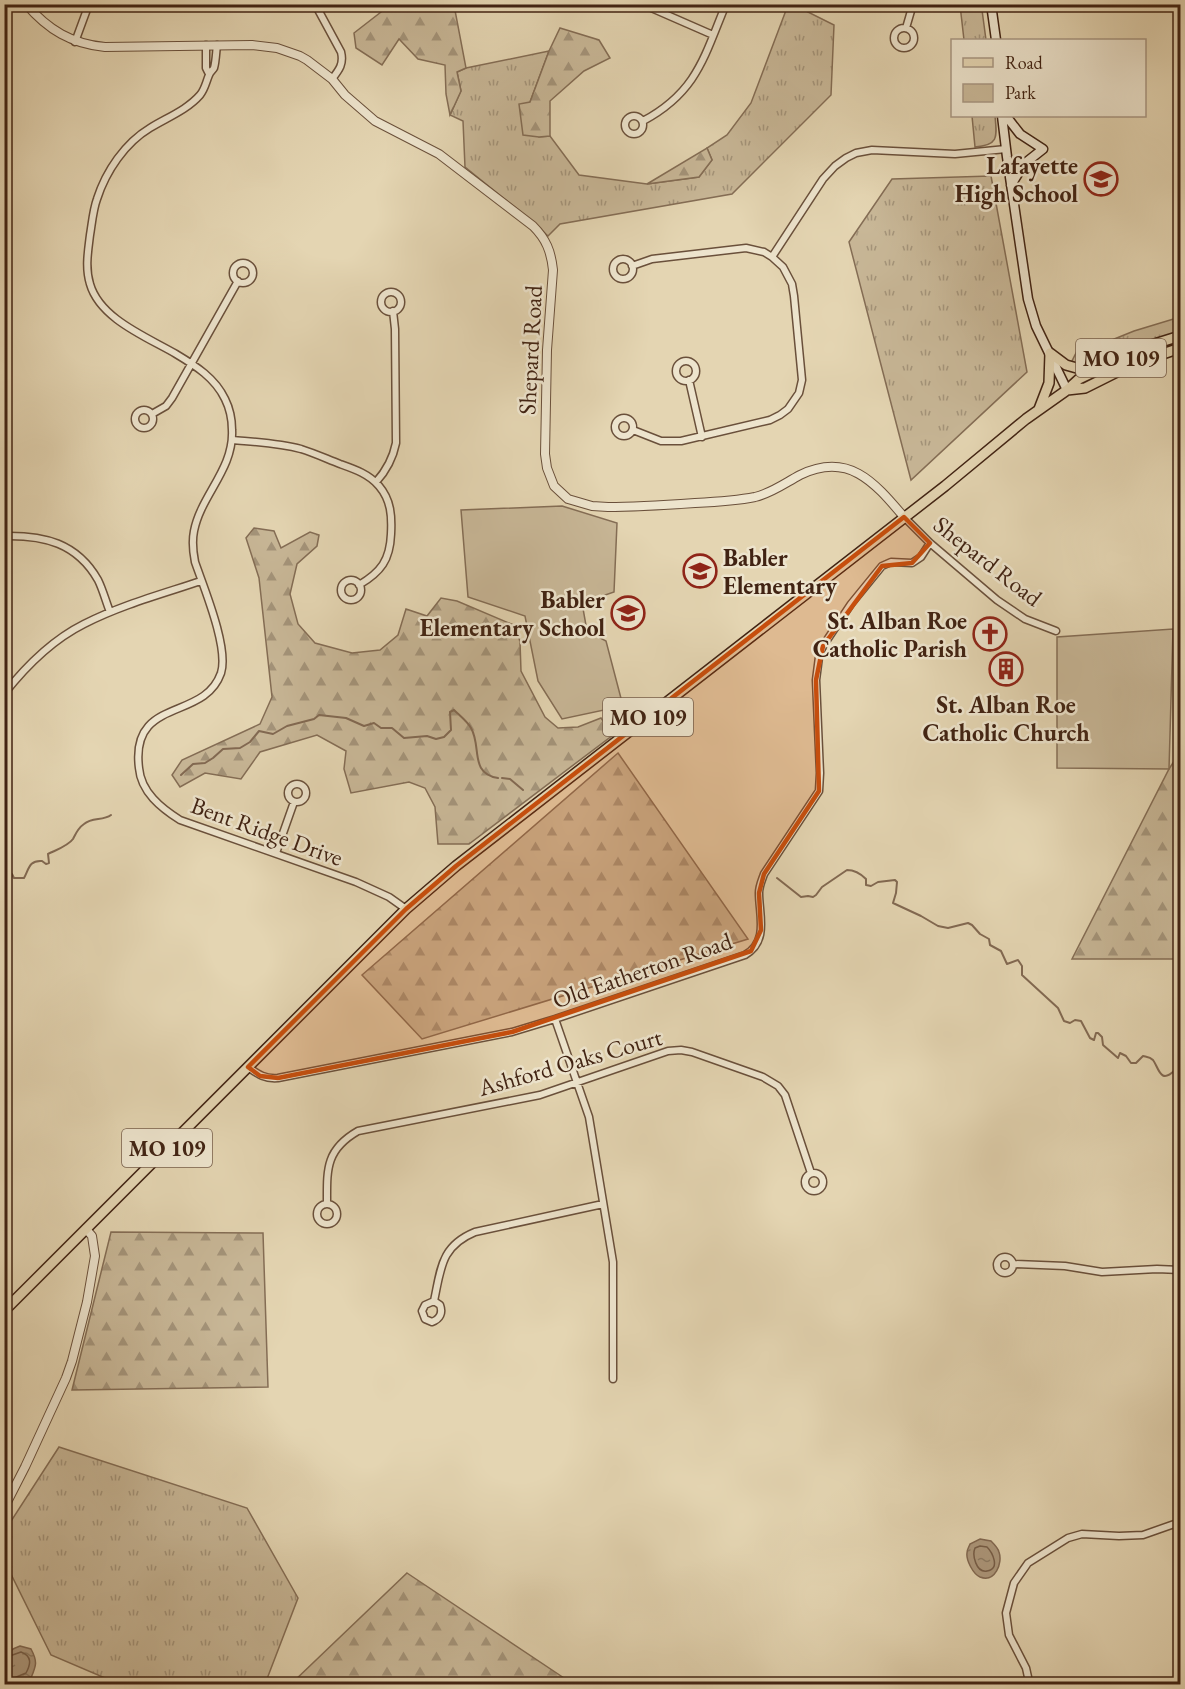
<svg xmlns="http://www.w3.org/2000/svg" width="1185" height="1689" viewBox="0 0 1185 1689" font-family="'EB Garamond',serif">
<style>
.grass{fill:url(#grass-tufts);stroke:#846d55;stroke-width:1.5}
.forest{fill:url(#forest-firs);stroke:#846d55;stroke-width:1.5}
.park{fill:#c8b797;stroke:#846d55;stroke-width:1.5}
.water{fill:url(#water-ripples);stroke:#826952;stroke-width:1.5}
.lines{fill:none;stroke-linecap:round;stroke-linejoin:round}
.shore{stroke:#775e48;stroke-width:1.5}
.stream{stroke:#826952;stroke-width:2}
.minor-casing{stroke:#6a503b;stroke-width:9}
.tertiary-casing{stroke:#6a503b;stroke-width:10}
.secondary-casing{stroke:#412313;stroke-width:11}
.primary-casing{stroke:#412313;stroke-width:12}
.minor{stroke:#ede4cd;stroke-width:6}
.tertiary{stroke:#ede4cd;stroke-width:8}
.secondary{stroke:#ede4cd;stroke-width:8}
.primary{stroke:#e4d5b2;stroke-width:9}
.marked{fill:#c74e0d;fill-opacity:0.2;stroke:#c74e0d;stroke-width:4.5;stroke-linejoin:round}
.labels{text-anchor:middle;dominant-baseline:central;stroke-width:5;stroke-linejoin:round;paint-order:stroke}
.shield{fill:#ede4cd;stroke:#755d4b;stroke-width:1.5}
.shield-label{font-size:22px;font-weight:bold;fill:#412313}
.poi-label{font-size:24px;font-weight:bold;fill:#412313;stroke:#ede4cd;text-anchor:end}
.street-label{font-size:24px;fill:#412313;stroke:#ede4cd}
</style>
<defs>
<pattern id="grass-tufts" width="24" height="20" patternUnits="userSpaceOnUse" patternTransform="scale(1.5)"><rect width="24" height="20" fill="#c8b797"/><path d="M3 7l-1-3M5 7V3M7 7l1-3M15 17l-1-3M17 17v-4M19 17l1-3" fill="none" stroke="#a4947a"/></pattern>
<pattern id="forest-firs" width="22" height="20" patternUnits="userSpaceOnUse" patternTransform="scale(1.5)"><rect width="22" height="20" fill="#c8b797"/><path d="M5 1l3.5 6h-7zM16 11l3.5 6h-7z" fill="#a4947a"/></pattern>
<pattern id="water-ripples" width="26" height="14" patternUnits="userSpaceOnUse" patternTransform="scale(1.5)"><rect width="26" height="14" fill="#ad987c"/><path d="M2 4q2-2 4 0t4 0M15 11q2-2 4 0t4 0" fill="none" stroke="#8e7c64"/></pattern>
</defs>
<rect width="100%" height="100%" fill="#e4d5b2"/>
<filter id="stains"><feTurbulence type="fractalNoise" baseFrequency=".00333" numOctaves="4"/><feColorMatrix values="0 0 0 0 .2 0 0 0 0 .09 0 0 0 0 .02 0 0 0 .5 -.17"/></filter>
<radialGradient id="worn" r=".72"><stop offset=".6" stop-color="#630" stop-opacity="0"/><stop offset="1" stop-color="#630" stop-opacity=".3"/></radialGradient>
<path class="grass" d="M788,5h6l40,20 -3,70 -99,99 -172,30 -12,12 -15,-14 -68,-55 -2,-46 -13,-6 11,-24 -4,-19 9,-4 83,-17 -19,51 9,35 11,-1 29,39 68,9 52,-7 13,-17 -5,-12 20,-13 24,-32z
M960,5h18l4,5 4,30h-22z
M972,116h23c2,21 4,29 -20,31z
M991,176l36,196 -116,108 -62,-238 43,-63z
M1180,317v16c-17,3 -33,8 -50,14 -20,7 -37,19 -59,16l6,-12 10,-1 47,-19z
M59,1447l188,61 51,90 -33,86h-146l-68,-29 -46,-93 -1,-30z"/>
<path class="forest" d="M379,5h75l12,63 -9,4 4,19 -11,24 -4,-21 -1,-29 -27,-6 -19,-20 -17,26 -26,-17 -2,-15 27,-21z
M560,28l39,12 11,18 -26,13 -34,30v35l-11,1 -16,-2 -4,-31 11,-2 19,-51z
M707,148l5,12 -13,17 -52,7z
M254,528l20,3 7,17 29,-16 9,3 -2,11 -20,18 -7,30 8,30 17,19 37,10 28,-3 18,-15 8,-26 21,7 14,-18 16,3 59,25 4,16 1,29 24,46 13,11 20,-1 23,-9 12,17 -144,109h-31l-3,-37 -10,-19 -16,-6 -58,11 -7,-24 2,-18 -29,-16 -57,17 -19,27 -36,-6 -25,14 -8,-12 10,-15 78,-36 12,-27 -13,-119 -13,-40z
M1180,752v207h-108l97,-190z
M618,753l130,186 -326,100 -60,-64z
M111,1232l152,1 5,154 -196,3z
M407,1573l163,109 -5,2h-274z"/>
<path class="park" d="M562,506l55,17 -3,69 -32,11 5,28 19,10 17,65 -61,13 -24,-38 -13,-65 -57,-19 -7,-87z
M1173,629l-4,140 -112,-1v-131z"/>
<path class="water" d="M980,1539l11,2c3,3 7,7 8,11 4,11 -4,31 -19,25 -7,-3 -14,-17 -13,-24 0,-4 2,-6 3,-9z
M20,1646l11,3c7,13 5,17 0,29l-11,4h-11l-4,-4c-1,-19 -4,-25 15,-32z"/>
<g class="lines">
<path class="shore" d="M980,1546l7,1c5,5 14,22 0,24 -11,2 -15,-16 -12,-23z
M4,1658l17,-6c11,4 10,12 5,21l-12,5 -10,-4"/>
<path class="stream" d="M181,775l12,-11 12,-1 8,-5 10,-9 17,-1 10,-6 9,-11 14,3 14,-8 27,-7 5,-4 27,3 18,8 10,-3 7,5h11l12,10 23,-2 9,3 8,-2 7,-7 -1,-18 4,-2c5,5 13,11 17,18 11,19 -2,45 27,50
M502,778l8,1 13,11
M4,875l8,-1 2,4h10c5,-9 5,-18 18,-17l4,3 3,-1 -1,-9c8,-4 20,-8 25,-15 3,-6 5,-11 11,-15 8,-7 19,-3 27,-9
M777,878l24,19 7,-1 5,1 3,-2 6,-8 25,-17c8,0 14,4 19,9v6l5,1 7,-4 17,-2 2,2 -1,11 -3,10 28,13 17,10 10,2 20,-5 4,2 8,9 9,5 1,6 11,6 6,13 11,-4 4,6v9l36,33 6,13 6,2 5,-3 6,1 9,17 4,2 2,-7h2l4,4 1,8 15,13 2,-5 6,3 5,7h5l7,-7c4,1 7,1 10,4 6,8 7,25 22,10l5,8"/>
<g class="minor-casing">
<path id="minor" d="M315,4l26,48c3,12 -2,18 -9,27
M642,4l71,31
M906,28l7,-24
M894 38a10 10 0 1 1 20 0a10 10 0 1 1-20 0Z
M75,42l14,-38
M206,45v23l3,6
M217,45c-1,7 -1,16 -3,23 -1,2 -4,4 -5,7 -3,7 -4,14 -9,20 -13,15 -34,23 -50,33 -25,15 -44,43 -53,71 -4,11 -5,24 -7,36 -2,16 -5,33 0,49 10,35 57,53 86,70 20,12 39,24 49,45 5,10 7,21 7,31 2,39 -31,65 -38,101 -2,10 -1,21 1,31 9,26 34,86 26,111 -17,49 -91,23 -82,95 2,24 22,40 41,52l176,62 33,15 17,12
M625 125a9 9 0 1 1 18 0a9 9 0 1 1-18 0Z
M643,121c54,-29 61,-64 83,-117
M772,257l51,-78 12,-13 11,-8 10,-5 16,-3 83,4 51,-5
M613 269a10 10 0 1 1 20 0a10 10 0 1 1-20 0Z
M233 273a10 10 0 1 1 20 0a10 10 0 1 1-20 0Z
M632,266l20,-7 94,-11 18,4 8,5 11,10 9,17 2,12 8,84 -3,13 -11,16 -8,6 -10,5 -89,21h-20l-28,-11
M381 302a10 10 0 1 1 20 0a10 10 0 1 1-20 0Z
M676 371a10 10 0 1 1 20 0a10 10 0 1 1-20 0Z
M689,380l13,57
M135 419a9 9 0 1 1 18 0a9 9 0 1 1-18 0Z
M152,414l14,-8 6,-8 66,-117
M615 427a9 9 0 1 1 18 0a9 9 0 1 1-18 0Z
M233,440c23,2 46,3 68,9 13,4 26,10 39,15 14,5 29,10 39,22 12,14 13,30 12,48 -1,26 -10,38 -32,51
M376,482c10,-11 17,-24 20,-39l-1,-114 -2,-18
M904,517l26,26 67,57 28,19 31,12
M4,536c40,-1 73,7 94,44 5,10 8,22 12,32
M341 590a10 10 0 1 1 20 0a10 10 0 1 1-20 0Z
M4,694c22,-28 48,-54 80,-70 37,-19 78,-30 117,-43
M288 793a9 9 0 1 1 18 0a9 9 0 1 1-18 0Z
M276,853l18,-51
M555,1019l34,98 24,145v117
M248,1067c11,8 17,12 30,11l234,-46 43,-13 190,-64c24,-14 14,-40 14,-62 0,-7 3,-13 5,-19l55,-83 1,-18 -4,-93 3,-23 4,-11 28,-42 31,-38 9,-4 21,1 9,-6 9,-14
M805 1182a9 9 0 1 1 18 0a9 9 0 1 1-18 0Z
M327,1204c0,-34 -2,-54 31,-73l182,-36 128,-44 13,-1 11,2 71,25 15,9 7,9 26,78
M317 1214a10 10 0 1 1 20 0a10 10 0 1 1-20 0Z
M997 1265a8 8 0 1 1 16 0a8 8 0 1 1-16 0Z
M1014,1264l51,2 37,6 55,-3 23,1
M434,1301l-9,4 -3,6 3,8 7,3c8,-3 11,-9 8,-17l-6,-4c7,-33 7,-55 41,-69l128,-28
M4,1583v16
M1026,1684l2,-7 -2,-9 -17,-33 -3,-22 8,-30 14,-20 40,-25 14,-4 37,2 24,-1 37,-13"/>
</g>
<g class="tertiary-casing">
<path id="tertiary" d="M26,4c22,26 46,40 79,43l147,-2 25,3 23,8 7,4 25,19 13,16 30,26 64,33 94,72c13,13 18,25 20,44l-6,80 -2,104 2,14 7,18 14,13 24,7 16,1c29,0 58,-2 87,-4 20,-1 40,-2 60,-6 17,-4 30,-14 45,-22 49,-24 75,8 104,42
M4,1508l21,-41 41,-89 6,-17 15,-59 8,-46 -3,-20 -6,-7"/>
</g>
<g class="secondary-casing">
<path id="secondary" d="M991,4l5,36
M1002,116l5,41 21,142 8,27 31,64
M1006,116l14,18 23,15 -19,15 -13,21"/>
</g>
<g class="primary-casing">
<path id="primary" d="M1050,353l16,12 25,7
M1067,390l18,-2 46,-23 49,-17
M1039,409l10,-26 1,-30
M4,1311l402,-402 50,-43 489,-380 81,-67 41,-29 12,-11 69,-33 32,-10"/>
</g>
<use href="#minor" class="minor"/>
<use href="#tertiary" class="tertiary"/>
<use href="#secondary" class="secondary"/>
<use href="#primary" class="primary"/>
</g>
<path class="marked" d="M904,517l26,26 -18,20 -30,3 -59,80 -7,34 3,111 -55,83 -5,19 2,37 -10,21 -239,81 -234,46 -18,-2 -12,-9 158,-158 50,-43z"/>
<defs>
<g id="school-ring" transform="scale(1.725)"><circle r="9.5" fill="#ede4cd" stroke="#8f2418" stroke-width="1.5"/><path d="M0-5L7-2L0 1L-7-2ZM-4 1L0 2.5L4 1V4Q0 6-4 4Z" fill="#8f2418"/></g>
<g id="church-ring" transform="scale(1.725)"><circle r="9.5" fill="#ede4cd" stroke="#8f2418" stroke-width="1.5"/><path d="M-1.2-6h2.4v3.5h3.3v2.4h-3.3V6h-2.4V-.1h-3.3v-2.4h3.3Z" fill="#8f2418"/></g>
<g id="building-ring" transform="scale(1.725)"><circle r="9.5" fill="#ede4cd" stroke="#8f2418" stroke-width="1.5"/><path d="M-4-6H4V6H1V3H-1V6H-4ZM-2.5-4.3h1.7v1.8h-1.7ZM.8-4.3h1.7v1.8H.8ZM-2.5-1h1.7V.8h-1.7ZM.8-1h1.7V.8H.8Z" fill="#8f2418"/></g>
</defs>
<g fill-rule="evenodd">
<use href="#school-ring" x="1101" y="179"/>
<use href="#school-ring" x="700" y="571"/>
<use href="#school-ring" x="628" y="613"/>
<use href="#church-ring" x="990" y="634"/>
<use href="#building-ring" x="1006" y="669"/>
</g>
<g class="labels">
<g class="shield">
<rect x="1076" y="339" width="90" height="38" rx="4.5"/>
<rect x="603" y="698" width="90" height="38" rx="4.5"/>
<rect x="122" y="1129" width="90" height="38" rx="4.5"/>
</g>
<g class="shield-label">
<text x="1121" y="358">MO 109</text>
<text x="648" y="717">MO 109</text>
<text x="167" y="1148">MO 109</text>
</g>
<g class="poi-label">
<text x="1078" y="165">Lafayette<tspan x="1078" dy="28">High School</tspan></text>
<text x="723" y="557" text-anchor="start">Babler<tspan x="723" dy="28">Elementary</tspan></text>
<text x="605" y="599">Babler<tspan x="605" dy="28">Elementary School</tspan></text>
<text x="967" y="620">St. Alban Roe<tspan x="967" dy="28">Catholic Parish</tspan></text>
<text x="1006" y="704" text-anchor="middle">St. Alban Roe<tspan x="1006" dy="28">Catholic Church</tspan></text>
</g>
<g class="street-label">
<text transform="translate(530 350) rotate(-87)">Shepard Road</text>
<text transform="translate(988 561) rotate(38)">Shepard Road</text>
<text transform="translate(267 831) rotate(20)">Bent Ridge Drive</text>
<text transform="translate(642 970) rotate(-19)">Old Eatherton Road</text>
<text transform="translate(570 1062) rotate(-16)">Ashford Oaks Court</text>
</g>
</g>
<rect width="1185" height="1689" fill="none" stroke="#e4d5b2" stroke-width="24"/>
<rect x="6" y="6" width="1173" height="1677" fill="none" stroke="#412313" stroke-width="3"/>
<rect x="12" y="12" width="1161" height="1665" fill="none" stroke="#412313" stroke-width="1.5"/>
<rect x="951" y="39" width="195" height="78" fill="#ede4cd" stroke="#a89783" stroke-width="1.5"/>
<rect x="963" y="58" width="30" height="9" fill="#e4d5b2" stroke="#a89783" stroke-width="1.5"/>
<text x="1005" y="69" font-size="18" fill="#412313">Road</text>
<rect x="963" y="84" width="30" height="18" fill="#c8b797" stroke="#a89783" stroke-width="1.5"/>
<text x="1005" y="99" font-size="18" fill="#412313">Park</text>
<rect width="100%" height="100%" filter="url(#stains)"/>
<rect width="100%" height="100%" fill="url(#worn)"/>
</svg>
